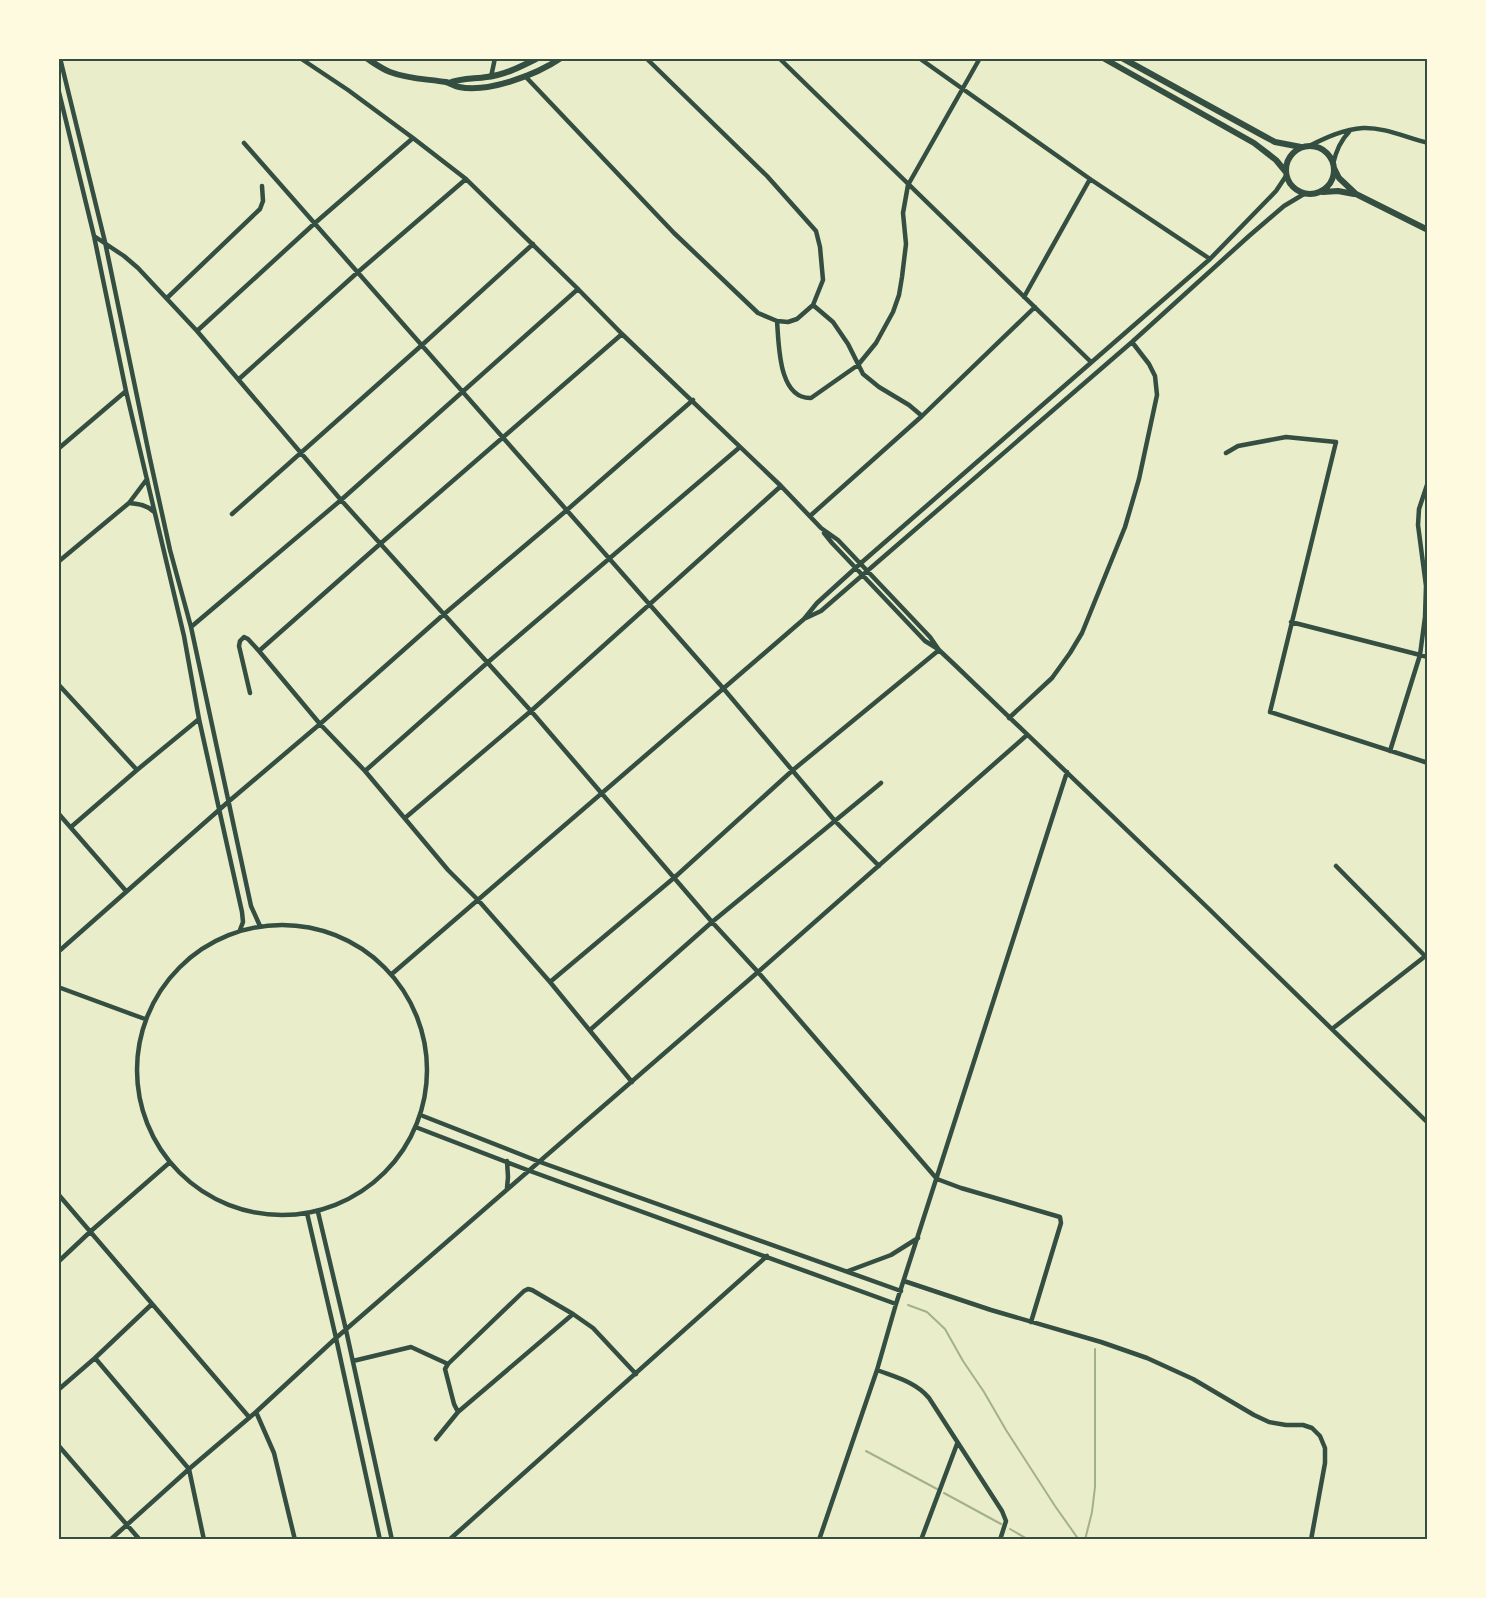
<svg xmlns="http://www.w3.org/2000/svg" width="1486" height="1598" viewBox="0 0 1486 1598" font-family="Barlow,sans-serif">
<style>
.lines{fill:none;stroke-linecap:round;stroke-linejoin:round}
.stream{stroke:#a3b18a;stroke-width:2}
.minor{stroke:#344e41;stroke-width:4.5}
.tertiary{stroke:#344e41;stroke-width:6}
.neatline{fill:none;stroke:#344e41;stroke-width:2}
</style>
<rect width="100%" height="100%" fill="#e9edc9"/>
<g class="lines">
<path class="stream" d="M908,1305l19,7 18,17 18,32 21,31 22,38 49,76 24,34
M866,1451l71,38
M944,1493l57,31
M1010,1529l19,11
M1085,1540l7,-28 3,-25v-138"/>
<path class="minor" d="M60,58l45,184 45,217 20,91 21,77 60,279 9,20
M300,58l48,32 65,48 53,41 112,110 44,45 159,152 40,42 17,12 92,97 9,13 17,16 253,243 219,214
M779,58l312,304
M919,58l171,121 120,80
M525,76l149,157 84,80 19,8 11,1 9,-3 16,-14 10,-25 -3,-33 -4,-16 -49,-55 -121,-118
M491,77l4,-19
M58,88l36,148 32,155 58,245 15,83 43,193 1,10 -3,8
M244,143l479,545 112,133 44,45
M1309,146c16,-8 35,-17 54,-18 21,-1 44,10 65,15
M1333,164c3,-13 7,-23 16,-32
M94,236l30,20 14,12 59,63 144,169 190,211 181,211 46,50 179,207 24,9 99,29 1,6 -30,99
M1024,297l66,-118
M167,298l93,-89 3,-8 -1,-15
M813,305l20,17 15,22 15,30 16,13 30,18 13,11
M777,321c2,23 1,78 34,77l47,-33 18,-22 17,-31 6,-17 3,-18 4,-33 -3,-31 5,-28 72,-127
M197,331l118,-108 98,-85
M239,379l119,-107 108,-93
M58,449l68,-58
M1226,453l12,-7 48,-9 50,5 -66,270 158,51
M129,503c10,1 18,2 25,9
M232,514l190,-169 111,-101
M810,516l112,-100 113,-109
M824,533l8,10 93,98 13,8
M58,562l71,-59 18,-24
M806,618l15,-7 311,-269 117,-106 35,-30 20,-12
M1291,622l137,35
M191,627l150,-127 237,-211
M259,651l121,-107 242,-210
M58,684l79,86
M250,693l-11,-47 1,-5 4,-4 4,2 11,12 61,73 45,47 83,99 30,30 72,82 82,100
M1009,718l43,-40 18,-25 12,-20 43,-106 14,-48 18,-84 -2,-19 -6,-12 -17,-22
M1390,751l30,-96 5,-38 1,-31 -8,-61 1,-16 9,-27
M365,771l122,-108 253,-216
M58,813l68,78
M405,818l126,-107 250,-225
M71,827l66,-57 62,-51
M1336,866l89,90
M137 1070a145 145 0 1 1 290 0a145 145 0 1 1-290 0Z
M58,952l170,-150 92,-78 123,-109 124,-105 126,-110
M393,973l411,-354 13,-16 44,-40 349,-304 66,-68 10,-15
M550,982l125,-105 118,-107 146,-120
M58,987l87,32
M1332,1029l96,-75
M590,1030l122,-108 169,-139
M423,1116l117,46 361,129
M418,1128l112,43 366,133
M507,1161l1,16 -1,11
M58,1194l191,223
M318,1212l28,118 46,210
M307,1213l29,125 44,202
M58,1262l33,-31 78,-68
M848,1271l43,-16 27,-17
M904,1281l87,29 110,32 46,16 46,21 61,36 15,7 17,3h17l9,3 8,8 5,12v15l-14,77
M573,1314l-115,98 -4,-8 -9,-35 3,-5 76,-73 4,-2 4,1 41,24 20,14 43,46
M95,1358l94,111 15,71
M353,1361l58,-14 37,17
M877,1370c18,7 39,12 52,28l73,113 4,10 -6,19
M58,1390l37,-32 57,-54
M256,1412l18,41 21,87
M436,1439l22,-27
M58,1445l82,95
M110,1540l79,-71 67,-57 80,-74 422,-366 269,-237
M449,1540l318,-284
M819,1540l58,-170 19,-66 171,-532
M921,1540l36,-96"/>
<path class="tertiary" d="M366,58c8,5 16,11 24,14 18,7 37,7 56,10 4,1 8,4 13,5 29,6 77,-12 102,-29
M1103,58l151,85 22,17 9,11
M1122,58l140,77 13,7 26,5
M449,83c12,-5 25,-4 38,-6 18,-2 35,-11 51,-19
M1286 170a24 24 0 1 1 48 0a24 24 0 1 1-48 0Z
M1334,168l5,10 17,16 72,36
M1323,192l15,-1 16,3"/>
</g>
<rect width="1486" height="1598" fill="none" stroke="#fefae0" stroke-width="120"/>
<rect x="60" y="60" width="1366" height="1478" class="neatline"/>
</svg>
